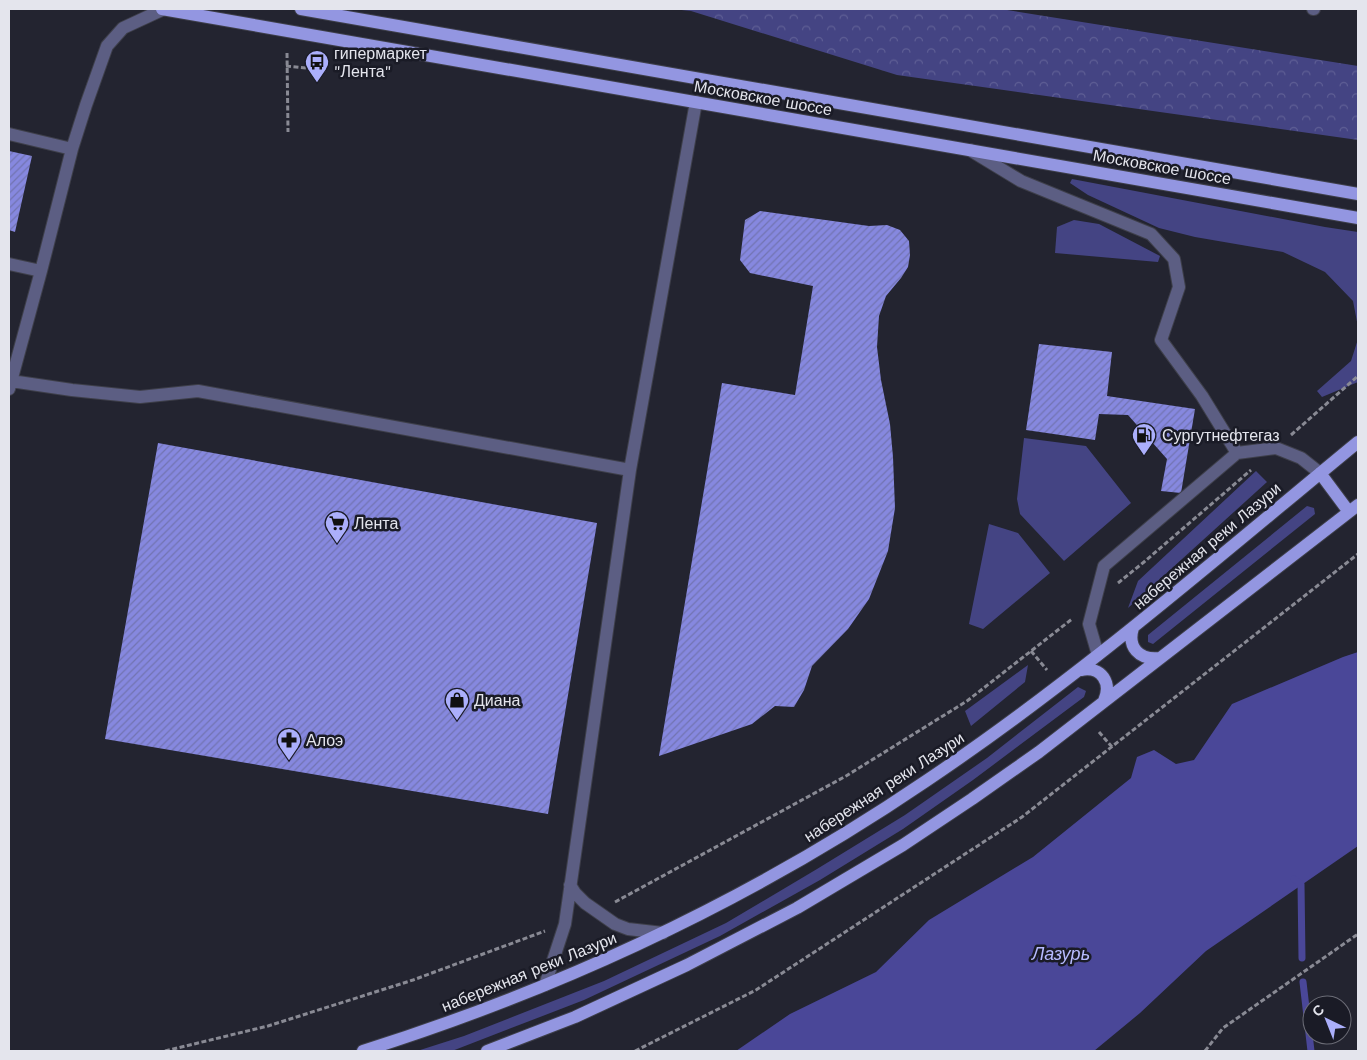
<svg xmlns="http://www.w3.org/2000/svg" width="1367" height="1060" viewBox="0 0 1367 1060" font-family="'Work Sans',sans-serif">
<style>
.grass{fill:#444483}
.forest{fill:url(#forest-crowns)}
.water{fill:#4a4798}
.lines{fill:none;stroke-linecap:round;stroke-linejoin:round}
.stream{stroke:#4a4798;stroke-width:7}
.building{fill:url(#building-hatch)}
.minor-casing{stroke:#3e3f4a;stroke-width:14}
.major-casing{stroke:#3e3f4a;stroke-width:14}
.path{stroke:#898a94;stroke-width:3;stroke-dasharray:5 2.5;stroke-linecap:butt}
.minor{stroke:#5c5e83;stroke-width:12}
.major{stroke:#9396e1;stroke-width:12}
.labels{text-anchor:middle;dominant-baseline:central;stroke-width:5;stroke-linejoin:round;paint-order:stroke}
.poi-label{font-size:16px;fill:#e4e5ed;stroke:#1a1b26;text-anchor:start}
.street-label{font-size:16px;fill:#e4e5ed;stroke:#1a1b26}
.water-label{font-size:18px;font-style:italic;fill:#b7bbff;stroke:#1a1b26}
</style>
<defs>
<pattern id="forest-crowns" width="20" height="18" patternUnits="userSpaceOnUse" patternTransform="scale(1.25)"><rect width="20" height="18" fill="#444483"/><path d="M2 6a3 3 0 1 1 6 0M12 15a3 3 0 1 1 6 0" fill="none" stroke="#5f5f95"/></pattern>
<pattern id="building-hatch" width="6" height="6" patternUnits="userSpaceOnUse" patternTransform="scale(1.25)"><rect width="6" height="6" fill="#8688df"/><path d="M-1 1l2-2M0 6l6-6M5 7l2-2" fill="none" stroke="#7274b1"/></pattern>
</defs>
<rect width="100%" height="100%" fill="#232430"/>
<path class="grass" d="M1072,179l253,48 33,5v95l-5,-26 -28,-29 -42,-20 -88,-15 -36,-9 -71,-33 -18,-12z
M1074,220l25,4 61,32 -2,6 -103,-9 2,-26z
M1358,339v43l-36,15 -5,-6 34,-30z
M1024,438l62,8 45,57 -67,58 -44,-47 -3,-15z
M1256,471l11,11 -139,126 10,-27z
M1307,506l7,2 1,6 -162,130 -5,-2v-7z
M989,524l29,9 32,40 -67,56 -14,-5z
M1028,665l-3,17 -54,44 -6,-15z
M1078,687l8,4 -2,6 -111,83 -70,49 -83,51 -100,56 -136,64 -132,51h-35l47,-15 140,-55 122,-58 91,-54 88,-54 82,-57z"/>
<path class="forest" d="M672,9h329l357,57v74l-461,-65 -206,-64z"/>
<path class="water" d="M1358,652v194l-152,105 -66,62 -46,38h-358l54,-37 86,-42 53,-52 104,-63 98,-79 6,-21 17,-7 22,14 18,-4 38,-56 111,-47z"/>
<g class="lines">
<path class="stream" d="M1294,879l7,5 1,74
M1303,982l8,69"/>
</g>
<path class="building" d="M9,151l23,5 -17,76 -6,-2z
M760,211l109,15 18,-1 13,5 9,11 1,14 -2,12 -7,11 -15,18 -7,20 -2,31 4,33 9,44 3,33 2,51 -7,43 -19,48 -21,30 -36,37 -8,24 -10,17 -19,-1 -23,18 -93,32 63,-373 73,12 18,-109 -63,-13 -10,-13 5,-40z
M1039,344l73,8 -5,44 88,13 -14,84 -20,-2 6,-32 -39,-44 -29,-1 -4,26 -69,-10z
M158,443l439,80 -49,291 -443,-75z"/>
<g class="lines">
<g class="minor-casing">
<path id="minor" d="M1313,9h1
M9,134l63,15
M970,150l51,31 130,53 23,25 5,28 -18,53 41,56 35,57
M9,264l32,7
M11,381l61,9 68,7 58,-6 432,79
M9,389l32,-118 31,-122 14,-44 21,-59 16,-18 41,-19
M1098,655l-9,-31 15,-58 133,-113 39,-5 25,10 19,15
M570,885l5,8 10,10 30,21 13,5 35,4
M545,985l20,-61 65,-454 66,-368"/>
</g>
<g class="major-casing">
<path id="major" d="M162,9l1196,209
M301,9l1057,185
M1320,473l29,39
M1133,628c-6,19 6,32 26,30
M1081,670c21,-4 31,13 23,31
M363,1051c199,-63 391,-153 563,-270 152,-102 291,-223 432,-339
M487,1051l88,-34 112,-52 110,-57 106,-63 69,-46 67,-47 319,-247"/>
</g>
<path class="path" d="M287,53l1,79
M286,66l40,4
M1291,435l67,-59
M1118,583l26,-21 107,-92
M1031,651l16,19
M1099,732l13,15
M615,902l231,-126 121,-75 105,-82
M165,1051l103,-25 145,-46 132,-49
M635,1051l121,-61 266,-173 336,-263
M1205,1051l18,-23 135,-94"/>
<use href="#minor" class="minor"/>
<use href="#major" class="major"/>
</g>
<defs>
<g id="bus-pin" transform="scale(1.25)"><path d="M0 17L-7.5 6A9.5 9.5 0 1 1 7.5 6Z" fill="#abaffb" stroke="#1a1b26"/><path d="M-5-6H5V4H4V6H2V4H-2V6H-4V4H-5ZM-3.5-4V0h7V-4ZM-3.5 1.2v1.5H-2V1.2ZM2 1.2v1.5H3.5V1.2Z" fill="#111"/></g>
<g id="fuel-pin" transform="scale(1.25)"><path d="M0 17L-7.5 6A9.5 9.5 0 1 1 7.5 6Z" fill="#abaffb" stroke="#1a1b26"/><path d="M-5.5-6h7V0h2V4h1.3V-2.5L3-4.5l.8-.8L6-3V5H2.5V1h-1V6h-7ZM-4.2-4.7v3.2H.2V-4.7Z" fill="#111"/></g>
<g id="supermarket-pin" transform="scale(1.25)"><path d="M0 17L-7.5 6A9.5 9.5 0 1 1 7.5 6Z" fill="#abaffb" stroke="#1a1b26"/><path d="M-6-5.5h2.5l.6 2H6L4.5 2H-2.5L-4.4-4H-6ZM-1.5 3.2a1.3 1.3 0 1 0 .1 0ZM3 3.2a1.3 1.3 0 1 0 .1 0Z" fill="#111"/></g>
<g id="shop-pin" transform="scale(1.25)"><path d="M0 17L-7.5 6A9.5 9.5 0 1 1 7.5 6Z" fill="#abaffb" stroke="#1a1b26"/><path d="M-5-2.5h2.3a2.7 3.5 0 0 1 5.4 0H5L5.5 6h-11ZM-1.5-2.5h3a1.5 2.3 0 0 0-3 0Z" fill="#111"/></g>
<g id="pharmacy-pin" transform="scale(1.25)"><path d="M0 17L-7.5 6A9.5 9.5 0 1 1 7.5 6Z" fill="#abaffb" stroke="#1a1b26"/><path d="M-2-6h4v4h4v4h-4v4h-4v-4h-4v-4h4Z" fill="#111"/></g>
</defs>
<g fill-rule="evenodd">
<use href="#bus-pin" x="317" y="62"/>
<use href="#fuel-pin" x="1144" y="435"/>
<use href="#supermarket-pin" x="337" y="523"/>
<use href="#shop-pin" x="457" y="700"/>
<use href="#pharmacy-pin" x="289" y="740"/>
</g>
<g class="labels">
<g class="poi-label">
<text x="334" y="53">гипермаркет<tspan x="334" dy="18">"Лента"</tspan></text>
<text x="1162" y="435">Сургутнефтегаз</text>
<text x="354" y="523">Лента</text>
<text x="474" y="700">Диана</text>
<text x="306" y="740">Алоэ</text>
</g>
<g class="street-label">
<text transform="translate(763 98) rotate(10)">Московское шоссе</text>
<text transform="translate(1162 167) rotate(10)">Московское шоссе</text>
<text transform="translate(1207 546) rotate(-40)">набережная реки Лазури</text>
<text transform="translate(884 787) rotate(-33)">набережная реки Лазури</text>
<text transform="translate(529 972) rotate(-22)">набережная реки Лазури</text>
</g>
<g class="water-label">
<text x="1061" y="953">Лазурь</text>
</g>
</g>
<rect width="1367" height="1060" fill="none" stroke="#e4e5ed" stroke-width="20"/>
<g transform="translate(1327 1020) rotate(317)"><circle r="24" fill="#1a1b26" stroke="#6b6c76"/>
<path d="M0-4L9 19L0 12L-9 19Z" fill="#abaffb"/>
<text y="-8" font-size="14" font-weight="bold" text-anchor="middle" fill="#e4e5ed">С</text>
</g>
</svg>
